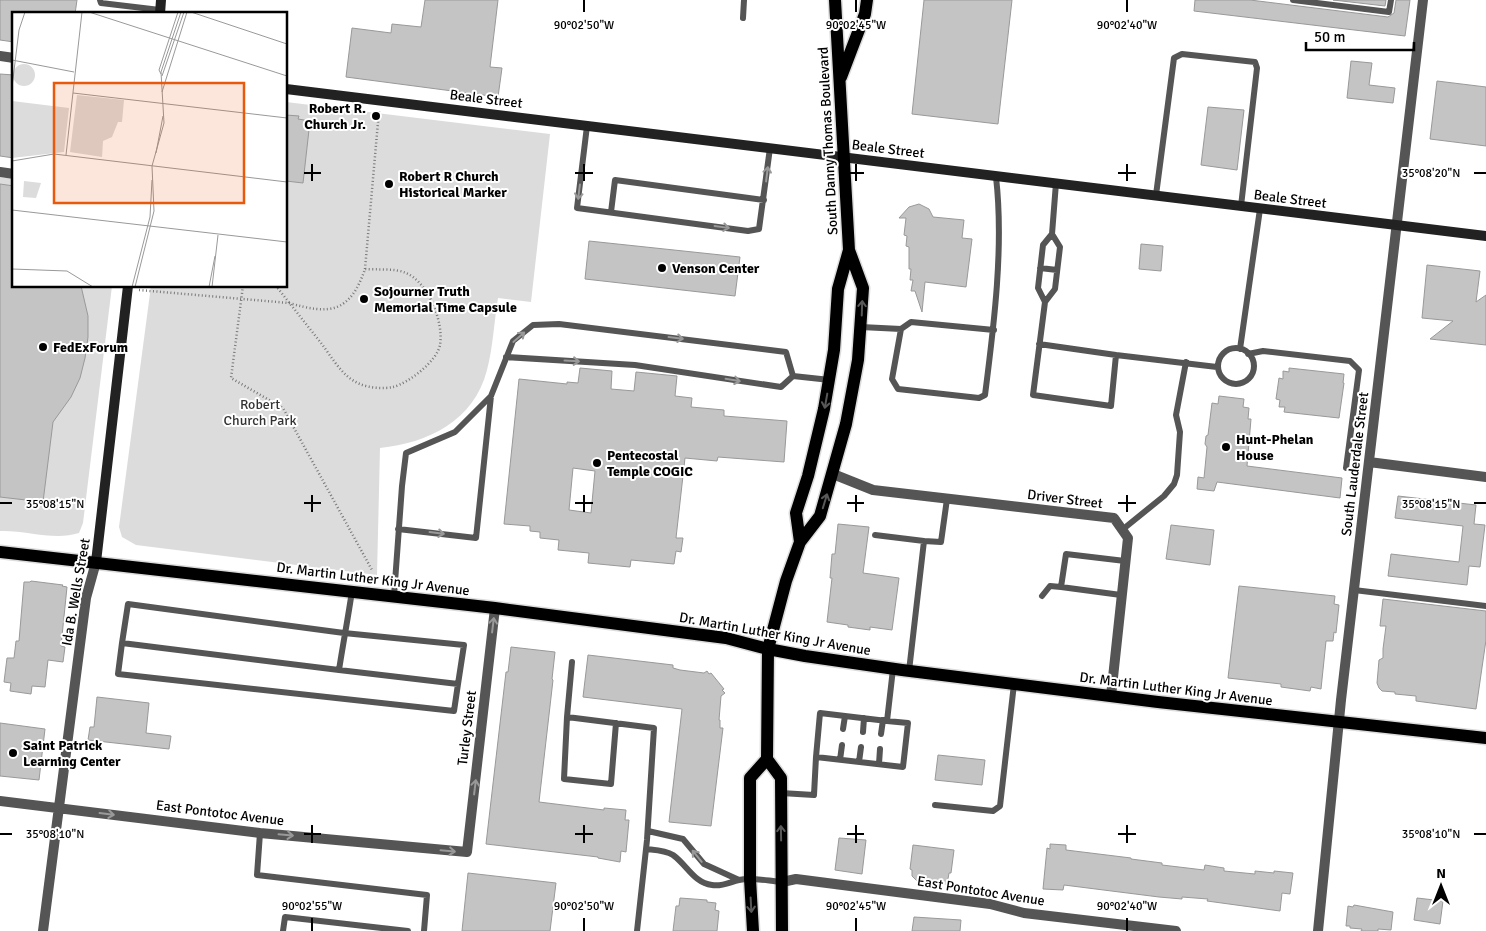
<svg xmlns="http://www.w3.org/2000/svg" width="1486" height="931" viewBox="0 0 1486 931" font-family="Signika,sans-serif">
<style>
.park{fill:#dcdcdc}
.building{fill:#c4c4c4;stroke:#999;fill-rule:evenodd}
.lines{fill:none;stroke-linecap:round;stroke-linejoin:round}
.primary-casing{stroke:#dbdbdb;stroke-width:15}
.path{stroke:#777;stroke-width:2.5;stroke-dasharray:1 2.5;stroke-linecap:butt}
.lane{stroke:#555;stroke-width:6}
.street{stroke:#555;stroke-width:10}
.secondary{stroke:#222;stroke-width:10}
.primary{stroke:#000;stroke-width:12}
.oneway{stroke:#999}
.oneway2{stroke:#595959}
.ticks{fill:none;stroke:#000;stroke-width:2}
.poi-dot{fill:#000;stroke:#fff;stroke-width:2}
.labels{text-anchor:middle;dominant-baseline:central;stroke-width:4;stroke-linejoin:round;paint-order:stroke}
.street-label{font-size:14px;fill:#000;stroke:#fff}
.poi-label{font-size:14px;font-weight:bold;fill:#000;stroke:#fff;text-anchor:start}
.park-label{font-size:14px;fill:#333;stroke:#fff}
.inset-road{fill:none;stroke:#999;stroke-width:1}
.view{fill:#e8590c;fill-opacity:0.15;stroke:#e8590c;stroke-width:2.5}
.inset-edge{fill:none;stroke:#000;stroke-width:2.5}
.ticks-label{font-size:12px;text-anchor:middle;fill:#000;stroke:#fff;stroke-width:4;stroke-linejoin:round;paint-order:stroke}
</style>
<rect width="100%" height="100%" fill="#fff"/>
<path class="park" d="M286,102l264,32 -19,168 -33,-4c-4,24 -5,49 -11,72 -13,51 -59,73 -107,78l-3,127 -241,-30 -14,-8 -3,-10 32,-241h135z
M0,177l14,2v107h98l-29,237 -4,10c-25,8 -53,-3 -79,-2z"/>
<path class="building" d="M0,0h77l-2,14h-61v28l-14,-2z
M425,0h73l-8,67 12,1 -4,29 -152,-20 6,-49 39,5 1,-9 29,3z
M924,0h88l-14,124 -86,-10z
M1195,0h55l138,17 6,-4 2,-13h14l-5,36 -211,-25z
M1333,0h53l-1,6z
M1351,61l21,2 -3,22 26,3 -2,15 -46,-5z
M0,74l14,1v83l-14,-2z
M1437,81l49,6v59l-56,-7z
M1208,107l36,3 -7,60 -36,-5z
M286,115l13,1 -1,3 12,2 -7,62 -17,-2z
M0,184l14,2v100h67l7,30v21l-3,21 -5,20 -9,19 -18,25 -10,80 -43,-5z
M919,204l10,5 4,8 31,3 -2,18 10,1 -6,48 -41,-5 -3,30 -7,-21h-4l2,-11h-3l1,-11h-2v-22l-3,-1 1,-10 -3,-1 2,-17h-7l10,-11z
M589,241l151,16 -5,39 -150,-17z
M1141,244l22,2 -2,25 -22,-2z
M1427,265l53,6 -4,31 10,-7v50l-56,-6 23,-18 -31,-3z
M580,368l32,3 -1,18 23,2 2,-19 41,4 -2,20 17,2 -1,9 33,3v6l63,5 -3,41 -66,-5 -1,4 -32,-3 -9,80h7l-2,14 -5,-1 -2,13 -43,-4 -1,7 -42,-4 1,-10 -31,-3 1,-10 -19,-2v-6l-10,-1v-5l-26,-2 15,-145 48,5v-2l11,1zM573,468l22,3 -4,42 -22,-3z
M1289,368l55,6 -1,9h1l-5,35 -55,-6 1,-5h-6l1,-7 -4,-1 3,-21 4,1v-8l6,1z
M1219,396l25,3 -1,8 6,1 -1,11h3l-4,47 95,12 -2,20 -123,-16 -3,9 -17,-2 1,-12 6,1 3,-31 -2,-3 1,-8 2,-1 4,-32 6,1z
M1398,496l78,9 -2,19 11,1 -5,42 -11,-1 -2,19 -79,-9 3,-22 68,8 4,-36 -68,-8z
M838,524l31,3 -6,46 36,5 -7,52 -22,-3v3l-22,-3v-2l-21,-3 5,-44h-2l2,-24h3z
M1171,525l43,5 -4,35 -44,-6z
M31,581l32,4 -1,1 5,1 -6,59 4,1 -2,15 -15,-2 -3,27 -13,-1 -1,8 -21,-3 1,-8 -7,-1 3,-24h7l2,-17h3l5,-59h6z
M1239,586l96,10 -1,8 5,1 -3,28 -2,-1 -1,9h-7l-5,48 -10,-2 -1,4 -29,-4v-3l-53,-6z
M1383,599l103,12v29l-10,69 -60,-8v-5l-21,-2v-2l-13,-1 -3,-3 -2,-5 2,-23 4,-2v-9l3,-23h-6z
M511,647l44,5 -3,27 1,1 -14,122 65,8v-2l22,2 -1,10h4l-3,32 -5,-1 -1,11 -22,-4v-1l-112,-13 20,-172h2z
M588,655l85,10v3l7,2 24,3 3,-2 2,3 2,-1 13,16 -2,1 3,3 -4,3 -2,24h1v8h3l-12,98 -42,-4 13,-113 -99,-12z
M97,697l52,6 -3,30 25,3 -2,13 -81,-9 2,-13h4z
M0,723l45,6 -6,51 -39,-4z
M938,755l47,5 -3,25 -47,-5z
M839,838l27,2 -4,34 -27,-4z
M1050,844l16,1v5l65,8v1l31,4v2l42,5 1,-5 19,3v3l31,3v-3l19,2v-2l19,2 -3,21 -8,-1 -2,18 -73,-10 1,-2 -26,-2v2l-23,-2 -95,-12 -1,5 -20,-1 4,-41 3,1z
M913,845l41,5 -3,23h-2l-2,12 -6,-3 -22,-2 -2,1 -5,-5v-6l-2,-1z
M468,873l88,10 -6,48h-88z
M680,898l27,2v2l9,1 -1,7 4,1 -2,20h-44l3,-25h3z
M1417,898l26,3 -3,23 -26,-4z
M1354,905l39,7 -2,18 -13,-1v2h-17l1,-2 -12,-1v-2h-4l2,-20 5,1z
M914,917l47,3 -1,11h-48z"/>
<g class="lines">
<g class="primary-casing">
<path id="primary" d="M841,77l24,-63 2,-14
M800,542l-4,-29 12,-37 16,-67 10,-59 4,-61 11,-39
M0,552l495,56 231,30 42,11 37,7 97,14 256,32 328,36
M753,931l-3,-52v-101l17,-19
M782,931l-1,-153 -14,-19 1,-110 18,-68 14,-39 20,-26 26,-92 12,-64 5,-72 -14,-38 -14,-250"/>
</g>
<path class="path" d="M365,269l14,-158
M243,286l-12,92 52,30 89,162
M139,290l150,13c41,12 61,10 76,-34 12,1 30,-1 41,4 22,9 38,49 34,72 -3,16 -31,38 -47,42 -9,2 -24,1 -33,-3 -18,-7 -28,-27 -39,-41 -15,-19 -30,-38 -45,-57"/>
<path class="lane" d="M100,0l1,3 59,7
M1293,0l96,12 2,-12
M743,18l1,-18
M587,126l-10,82 171,23 11,-2 11,-81
M1156,195l18,-137 8,-4 73,8 2,6 -16,138
M611,212l4,-32 149,20
M1040,268l17,2
M1045,302l-7,-14 5,-43 9,-11 4,-51
M861,327l40,2
M994,330l-83,-8 -10,7 -9,50 6,10 81,9 6,-3c9,-70 19,-149 11,-218
M1039,344l77,11 -5,51 -78,-11 12,-93 10,-13 5,-42 -8,-13
M1218 366a18 18 0 1 1 36 0a18 18 0 1 1-36 0Z
M1240,349l20,-140
M1248,354l15,-3 87,10 9,9 -13,98
M1116,355l101,12
M506,357l129,8 146,22 12,-11 37,4
M398,529l78,9 15,-142 22,-55 20,-16 26,-1 227,28 7,24
M1122,530l42,-34 10,-12 3,-9 3,-43 -4,-17 10,-53
M875,535l49,6
M1354,590l132,16
M1121,595l-60,-8 5,-33 59,7
M394,596l8,-110 4,-33 49,-21 36,-36
M1042,596l8,-10 11,1
M122,643l-4,31 336,37 4,-27
M572,662l-5,55 87,11 -7,112 -10,91
M339,670l119,14 6,-39 -120,-12 -216,-29 -6,39 217,27c4,-26 9,-52 13,-79
M909,671l15,-130 17,1 6,-43
M567,717l-3,62 47,5 5,-61
M887,721l-67,-8 -4,44 87,10 5,-44 -21,-2 6,-52
M843,729l2,-13
M863,732l1,-14
M881,734l2,-14
M840,760l2,-15
M859,762l2,-15
M879,764l1,-15
M781,793l33,2 2,-38
M935,805l58,6 7,-5 14,-122
M648,831l35,8 21,25 35,16
M260,833l-3,42 170,20 -3,36
M646,849c9,1 19,1 27,6 14,10 21,28 39,30 10,2 18,-3 27,-5 13,-3 29,1 43,2
M283,931l2,-14 123,14"/>
<path class="street" d="M0,56l14,2
M0,172l14,2
M1369,462l117,15
M833,474l40,16 241,28 14,20 -17,158
M0,801l260,32 207,19 28,-244
M782,882l14,-3 194,25 34,9 152,18
M43,931l43,-333 10,-36
M1318,931l23,-231 82,-700"/>
<path class="secondary" d="M160,14l1,-14
M286,89l1200,147
M96,562l32,-276"/>
<use href="#primary" class="primary"/>
</g>
<defs><path id="oneway-shaft" d="M-6 0H5M1.5-3L5.5 0L1.5 3" fill="none" stroke-width="1.6" stroke-linecap="round" stroke-linejoin="round" transform="scale(1.25)"/></defs>
<g class="oneway">
<use href="#oneway-shaft" transform="translate(767 174) rotate(-83)"/>
<use href="#oneway-shaft" transform="translate(579 192) rotate(97)"/>
<use href="#oneway-shaft" transform="translate(722 227) rotate(8)"/>
<use href="#oneway-shaft" transform="translate(519 337) rotate(-41)"/>
<use href="#oneway-shaft" transform="translate(676 338) rotate(7)"/>
<use href="#oneway-shaft" transform="translate(572 361) rotate(3)"/>
<use href="#oneway-shaft" transform="translate(733 380) rotate(9)"/>
<use href="#oneway-shaft" transform="translate(437 533) rotate(7)"/>
<use href="#oneway-shaft" transform="translate(493 625) rotate(-83)"/>
<use href="#oneway-shaft" transform="translate(475 787) rotate(-83)"/>
<use href="#oneway-shaft" transform="translate(107 814) rotate(7)"/>
<use href="#oneway-shaft" transform="translate(286 835) rotate(5)"/>
<use href="#oneway-shaft" transform="translate(448 851) rotate(5)"/>
<use href="#oneway-shaft" transform="translate(697 856) rotate(-129)"/>
</g>
<g class="oneway2">
<use href="#oneway-shaft" transform="translate(862 308) rotate(-88)"/>
<use href="#oneway-shaft" transform="translate(826 401) rotate(100)"/>
<use href="#oneway-shaft" transform="translate(825 501) rotate(-73)"/>
<use href="#oneway-shaft" transform="translate(781 833) rotate(-91)"/>
<use href="#oneway-shaft" transform="translate(751 905) rotate(87)"/>
</g>
<path class="ticks" d="M584,0v12M856,0v12M1127,0v12M312,164v17M584,164v17M856,164v17M1127,164v17M304,173h17M575,173h18M847,173h17M1118,173h18M1474,173h12M312,495v17M584,495v17M856,495v17M1127,495v17M0,503h12M304,503h17M575,503h18M847,503h17M1118,503h18M1474,503h12M312,825v18M584,825v18M856,825v18M1127,825v18M0,834h12M304,834h17M575,834h18M847,834h17M1118,834h18M1474,834h12M312,918v13M584,918v13M856,918v13M1127,918v13"/>
<g class="poi-dot">
<circle cx="376" cy="116" r="5"/>
<circle cx="389" cy="184" r="5"/>
<circle cx="662" cy="268" r="5"/>
<circle cx="364" cy="299" r="5"/>
<circle cx="43" cy="347" r="5"/>
<circle cx="1226" cy="447" r="5"/>
<circle cx="597" cy="463" r="5"/>
<circle cx="13" cy="753" r="5"/>
</g>
<g class="labels">
<g class="street-label">
<text transform="translate(486 99) rotate(7)">Beale Street</text>
<text transform="translate(828 141) rotate(-93)">South Danny Thomas Boulevard</text>
<text transform="translate(888 149) rotate(7)">Beale Street</text>
<text transform="translate(1290 199) rotate(7)">Beale Street</text>
<text transform="translate(1355 464) rotate(-83)">South Lauderdale Street</text>
<text transform="translate(1065 499) rotate(7)">Driver Street</text>
<text transform="translate(373 579) rotate(7)">Dr. Martin Luther King Jr Avenue</text>
<text transform="translate(76 592) rotate(-80)">Ida B. Wells Street</text>
<text transform="translate(775 634) rotate(10)">Dr. Martin Luther King Jr Avenue</text>
<text transform="translate(1176 689) rotate(7)">Dr. Martin Luther King Jr Avenue</text>
<text transform="translate(467 728) rotate(-83)">Turley Street</text>
<text transform="translate(220 813) rotate(7)">East Pontotoc Avenue</text>
<text transform="translate(981 891) rotate(9)">East Pontotoc Avenue</text>
</g>
<g class="poi-label">
<text x="366" y="108" text-anchor="end">Robert R.<tspan x="366" dy="16">Church Jr.</tspan></text>
<text x="399" y="176">Robert R Church<tspan x="399" dy="16">Historical Marker</tspan></text>
<text x="672" y="268">Venson Center</text>
<text x="374" y="291">Sojourner Truth<tspan x="374" dy="16">Memorial Time Capsule</tspan></text>
<text x="53" y="347">FedExForum</text>
<text x="1236" y="439">Hunt-Phelan<tspan x="1236" dy="16">House</tspan></text>
<text x="607" y="455">Pentecostal<tspan x="607" dy="16">Temple COGIC</tspan></text>
<text x="23" y="745">Saint Patrick<tspan x="23" dy="16">Learning Center</tspan></text>
</g>
<g class="park-label">
<text x="260" y="404">Robert<tspan x="260" dy="16">Church Park</tspan></text>
</g>
</g>
<g transform="translate(12 12)">
<rect width="275" height="275" fill="#fff"/>
<path d="M1 63a11 11 0 1 1 22 0a11 11 0 1 1-22 0ZM65,83l47,5 -2,22h-4l-6,15 -9,4 -1,16 -32,-5zM0,89l57,7 -5,44 -52,6zM12,169l17,2 -5,15 -13,-1z" fill="#dcdcdc"/>
<path class="inset-road" d="M77,0l198,64M179,0l96,32M0,48l62,12M149,62l-2,-4 19,-58M150,64l22,-64M0,75l7,-57 6,-18M150,80l25,-80M61,81l214,25M144,141l7,-37M54,143l16,-143M0,149l42,-7 233,28M0,198l275,32M0,257l55,2 26,16M120,275l18,-70 2,-37M123,275l19,-76 -2,-45 12,-43 -3,-51 20,-60M197,275l6,-31M200,275l6,-52"/>
<path class="view" d="M42,71h190v120h-190z"/>
<rect width="275" height="275" class="inset-edge"/>
</g>
<g class="ticks-label">
<text x="584" y="29">90°02'50"W</text>
<text x="856" y="29">90°02'45"W</text>
<text x="1127" y="29">90°02'40"W</text>
<text x="1431" y="177">35°08'20"N</text>
<text x="55" y="508">35°08'15"N</text>
<text x="1431" y="508">35°08'15"N</text>
<text x="55" y="838">35°08'10"N</text>
<text x="1431" y="838">35°08'10"N</text>
<text x="312" y="910">90°02'55"W</text>
<text x="584" y="910">90°02'50"W</text>
<text x="856" y="910">90°02'45"W</text>
<text x="1127" y="910">90°02'40"W</text>
</g>
<g transform="translate(1441 886)" stroke="#ffffff" stroke-width="4" paint-order="stroke">
<path d="M0-4L9 19L0 12L-9 19Z" fill="#000000"/>
<text y="-8" font-size="14" font-weight="bold" text-anchor="middle" fill="#000000">N</text>
</g>
<path d="M1306 42v8h108v-8" fill="none" stroke="#000000" stroke-width="2.5"/>
<text x="1314" y="42" font-size="15" fill="#000000" stroke="#ffffff" stroke-width="4" paint-order="stroke">50 m</text>
</svg>
